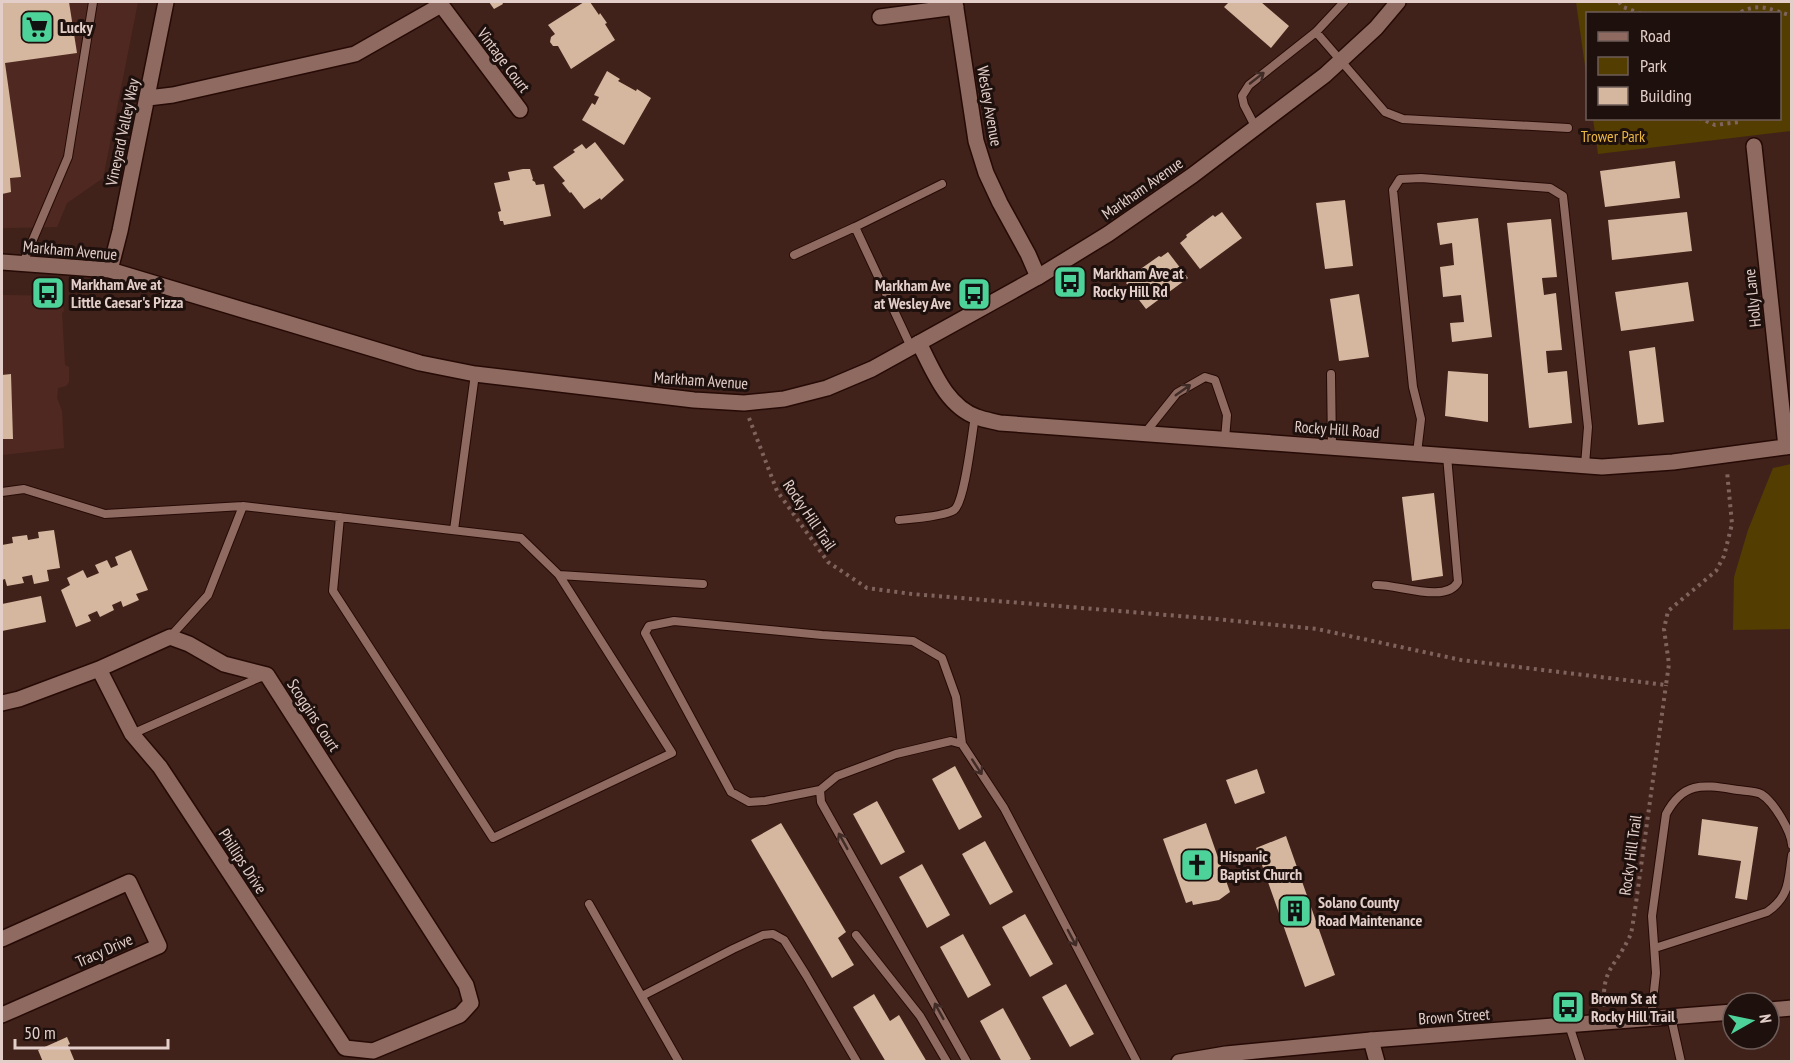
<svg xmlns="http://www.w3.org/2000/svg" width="1793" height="1063" viewBox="0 0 1793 1063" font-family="'PT Sans Narrow',sans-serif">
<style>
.built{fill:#4f2921}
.green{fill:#543d00}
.building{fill:#d5b69e}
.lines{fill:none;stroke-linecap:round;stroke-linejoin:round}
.service-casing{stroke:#260a05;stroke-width:10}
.minor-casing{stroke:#260a05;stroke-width:18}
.tertiary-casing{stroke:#260a05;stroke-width:18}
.path{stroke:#7f645d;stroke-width:4;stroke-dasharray:3 4.5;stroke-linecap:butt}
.service{stroke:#8e6a61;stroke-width:8}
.minor{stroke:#8e6a61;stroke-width:15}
.tertiary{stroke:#8e6a61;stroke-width:15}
.oneway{stroke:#402b26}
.labels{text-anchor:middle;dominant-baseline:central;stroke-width:6;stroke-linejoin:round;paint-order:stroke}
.poi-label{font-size:16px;font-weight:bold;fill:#e3cec9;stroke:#1e100d;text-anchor:start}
.street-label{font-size:16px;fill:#e3cec9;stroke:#1e100d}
.park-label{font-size:16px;fill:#ebb842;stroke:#1e100d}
</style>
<rect width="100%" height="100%" fill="#41221b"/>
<path class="built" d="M2,2h136l-35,176 -36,25 -10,24 -55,1z
M2,295l59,1v9l2,1 1,5 -2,2 3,52 4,2v15l-3,4 -8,2 -1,10 5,13 2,37 -62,7z"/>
<path class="green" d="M1576,2h215v129l-193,23 -5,-35 187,-1v-104h-192l-1,66z
M1791,464v165l-58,1 1,-53 14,-47 25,-62z"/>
<path class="building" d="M2,2h67l8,51 -72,10 16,114 -11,1 1,14 -9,2z
M489,2h13l1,2 -9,5z
M584,2h6l9,13 1,-2 7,10 -2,1 10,16 -44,29 -13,-23h-5l-3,-4 1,-5 4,-3 -7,-9z
M1229,2h32l28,24 -18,22 -47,-41z
M607,71l13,8 -2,2 18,10 1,-2 14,9 -27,47 -42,-25 10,-17 3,2 4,-8 -5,-2z
M595,142l29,38 -23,20 -1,-2 -16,11 -13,-17 -1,1 -8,-10 3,-2 -12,-14 22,-15 -2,-2 9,-6 4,5z
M1675,161l5,37 -75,9 -5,-36z
M523,169h7l3,10 -1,1 3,2 1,3 8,-1 7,32 -47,9 -1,-4h-3l-2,-9 3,-1 -7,-28 16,-3 -2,-8z
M1345,200l8,66 -28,3 -9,-66z
M1222,212l20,26 -42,31 -20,-26 7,-6 -1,-2 27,-20 2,2z
M1687,212l5,39 -80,9 -4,-40z
M1478,218l14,119 -40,5 -2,-19 14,-1 -3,-27 -18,2 -3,-30 14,-2 -2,-22 -12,2 -3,-22z
M1551,219l6,58 -15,1 2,17 12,-2 6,57 -16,1 2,22 19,-2 5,52 -43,5 -22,-205z
M1168,252l20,26 -42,31 -20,-26 7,-6 -1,-2 27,-19 2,1z
M1688,282l6,39 -73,10 -6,-39z
M1359,294l10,63 -30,4 -9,-62z
M1655,347l9,75 -26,3 -9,-74z
M1448,371l40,3v48l-43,-6z
M11,374l2,65h-11v-64z
M1434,493l9,83 -31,5 -10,-84z
M54,530l6,38 -13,2 2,11 -15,3 -2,-9 -10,2 2,6 -17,3 -2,-7 -3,1v-35l11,-2 -1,-6 15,-2 1,5 11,-2 -1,-6z
M131,550l17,40 -12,4 3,6 -16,7 -2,-6 -9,4 2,5 -14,7 -3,-6 -9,4 3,6 -15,6 -15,-37 9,-5 -3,-7 16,-8 4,8 12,-5 -4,-8 12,-5 4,8 7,-3 -3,-8z
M41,596l5,26 -44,9v-27z
M955,766l27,51 -23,13 -27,-51z
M1257,769l8,24 -30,11 -9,-24z
M877,801l28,51 -24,13 -28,-51z
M1702,819l56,8 -11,73 -12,-2 6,-37 -43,-6z
M781,823l65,109 -8,6 16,27 -22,13 -81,-138z
M1206,823l24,69 -11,8 -26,5 -1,-4 -6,2 -23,-64z
M1286,836l49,139 -30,12 -49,-139z
M985,841l28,51 -23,13 -28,-51z
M922,864l28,51 -23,13 -28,-51z
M1025,914l28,50 -23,13 -28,-50z
M963,934l28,51 -23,13 -28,-51z
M1066,984l28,50 -24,13 -28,-50z
M874,994l16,27 9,-6 28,47h-41l-33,-55z
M1003,1008l28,51 -5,3h-24l-22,-41z
M67,1037l3,7 -2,1 7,17h-32l-5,-12z"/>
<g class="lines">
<g class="service-casing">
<path id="service" d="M1316,32l69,80 18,7 165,9
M1256,128l-12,-23 -2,-9 7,-11 67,-53 28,-30
M794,255l61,-28
M23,263l45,-106 25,-155
M911,347l-56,-120 87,-43
M1331,374l1,73
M1145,433l32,-40 28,-16 10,3 12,35 -2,24
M1417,453l4,-34 -8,-32 -20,-197 7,-11 21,-1 129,10 13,8 25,231 -3,38
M2,492l22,-3 81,25 138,-8 -35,89 -38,42
M243,506l278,32 38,37 144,9
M340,517l-7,74 160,247 179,-85 -113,-178
M899,520c11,-1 47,-4 55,-10 11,-8 18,-77 21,-94
M454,530l21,-156
M1376,585c21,-1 70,19 82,-3l-11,-126
M132,734l131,-58
M820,790l-55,11 -16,1 -18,-10 -86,-159 4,-7 25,-5 148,14 91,6 29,17 14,39 6,47
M589,904l90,158
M856,935l64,81 27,46
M1655,948l112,-36c23,-16 21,-31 25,-57
M642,996l91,-47 30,-14 10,-1 11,6 22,35 51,87
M1671,1017l10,45
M1651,1019l5,-46 -4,-57 14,-102c18,-34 38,-29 72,-24 7,1 17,1 23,4 13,8 30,37 31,51
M1569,1025l12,37
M967,1062l-146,-260 -1,-12 17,-14 59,-22 55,-13 11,3 42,64 133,254"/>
</g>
<g class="minor-casing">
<path id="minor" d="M439,2l81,108
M955,2l21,139 10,32 14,30 28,51 10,23
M880,17l76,-10
M148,98l25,-3 182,-41 86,-49
M1754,146l32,301
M110,270l10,-39 46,-229
M919,343c14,27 27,63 58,74 7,3 16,4 23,6l602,44 71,-5 119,-16
M2,703l17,-4 80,-30 71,-32 19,7 35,20 43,11 199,310 5,18 -11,12 -87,36 -28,-3 -185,-281 -28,-33 -33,-65
M2,939l127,-57 30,64 -157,69
M1371,1040l6,22"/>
</g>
<g class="tertiary-casing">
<path id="tertiary" d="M2,262l108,8 310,93 55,11 219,26 50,3 40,-4 43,-11 45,-19 166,-92 70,-43 85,-59 132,-100 51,-47 22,-26
M1769,1010l23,-2
M1179,1062l47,-8 145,-14 362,-28"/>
</g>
<path class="path" d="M1619,2l4,5 19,7
M1741,12c19,-10 31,-2 51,4
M1699,118l16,7 24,-3
M749,418l28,73 51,71 39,26 45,6 304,25 101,10 144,31 205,25 3,-21 -5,-35 4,-18 48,-40 8,-15 8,-32 -5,-53
M1604,1007c-2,-39 10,-38 25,-69 4,-8 4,-19 6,-28l31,-225"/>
<use href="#service" class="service"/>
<use href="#minor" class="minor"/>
<use href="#tertiary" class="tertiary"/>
</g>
<defs><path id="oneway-shaft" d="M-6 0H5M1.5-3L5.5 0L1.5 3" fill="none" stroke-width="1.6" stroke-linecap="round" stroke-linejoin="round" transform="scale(1.5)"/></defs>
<g class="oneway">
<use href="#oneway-shaft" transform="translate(1257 78) rotate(-38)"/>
<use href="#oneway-shaft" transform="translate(1183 390) rotate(-35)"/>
<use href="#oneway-shaft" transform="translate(977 767) rotate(57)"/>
<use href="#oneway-shaft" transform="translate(843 841) rotate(-119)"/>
<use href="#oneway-shaft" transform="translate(1072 938) rotate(62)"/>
<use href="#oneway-shaft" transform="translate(939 1011) rotate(-119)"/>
</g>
<defs>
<g id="supermarket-square" transform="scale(1.725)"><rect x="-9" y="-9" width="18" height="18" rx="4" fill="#4dd39a" stroke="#1e100d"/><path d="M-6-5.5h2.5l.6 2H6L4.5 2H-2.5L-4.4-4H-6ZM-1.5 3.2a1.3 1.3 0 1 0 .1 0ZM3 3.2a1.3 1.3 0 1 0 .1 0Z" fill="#111"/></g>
<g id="bus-square" transform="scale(1.725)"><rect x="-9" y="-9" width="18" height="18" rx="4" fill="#4dd39a" stroke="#1e100d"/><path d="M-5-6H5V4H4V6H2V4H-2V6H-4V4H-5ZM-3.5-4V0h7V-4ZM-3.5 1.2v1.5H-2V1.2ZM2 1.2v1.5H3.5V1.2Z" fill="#111"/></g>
<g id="church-square" transform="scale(1.725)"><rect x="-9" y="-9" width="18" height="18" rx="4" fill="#4dd39a" stroke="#1e100d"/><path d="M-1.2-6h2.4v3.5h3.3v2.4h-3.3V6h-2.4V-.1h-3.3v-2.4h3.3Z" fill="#111"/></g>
<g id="building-square" transform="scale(1.725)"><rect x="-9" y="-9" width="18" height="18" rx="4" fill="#4dd39a" stroke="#1e100d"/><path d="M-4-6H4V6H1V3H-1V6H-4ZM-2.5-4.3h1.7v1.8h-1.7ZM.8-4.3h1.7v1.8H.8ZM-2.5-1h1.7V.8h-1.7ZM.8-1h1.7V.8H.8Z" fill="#111"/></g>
</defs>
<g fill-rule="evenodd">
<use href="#supermarket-square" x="37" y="27"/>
<use href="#bus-square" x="1070" y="282"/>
<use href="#bus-square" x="48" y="293"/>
<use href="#bus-square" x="974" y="294"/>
<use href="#church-square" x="1197" y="865"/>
<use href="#building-square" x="1295" y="911"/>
<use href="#bus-square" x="1568" y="1007"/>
</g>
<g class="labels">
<g class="poi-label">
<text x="60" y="27">Lucky</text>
<text x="1093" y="273">Markham Ave at<tspan x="1093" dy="18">Rocky Hill Rd</tspan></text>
<text x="71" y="284">Markham Ave at<tspan x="71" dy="18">Little Caesar's Pizza</tspan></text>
<text x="951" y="285" text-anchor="end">Markham Ave<tspan x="951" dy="18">at Wesley Ave</tspan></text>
<text x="1220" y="856">Hispanic<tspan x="1220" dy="18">Baptist Church</tspan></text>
<text x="1318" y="902">Solano County<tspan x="1318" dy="18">Road Maintenance</tspan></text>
<text x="1591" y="998">Brown St at<tspan x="1591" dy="18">Rocky Hill Trail</tspan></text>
</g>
<g class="street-label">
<text transform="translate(504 60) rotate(53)">Vintage Court</text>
<text transform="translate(990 106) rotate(80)">Wesley Avenue</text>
<text transform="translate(122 132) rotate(-78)">Vineyard Valley Way</text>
<text transform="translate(1142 188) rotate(-35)">Markham Avenue</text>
<text transform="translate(70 250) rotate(5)">Markham Avenue</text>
<text transform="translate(1752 298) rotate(-96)">Holly Lane</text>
<text transform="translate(701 380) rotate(4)">Markham Avenue</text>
<text transform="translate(1337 429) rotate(4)">Rocky Hill Road</text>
<text transform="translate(810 515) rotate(56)">Rocky Hill Trail</text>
<text transform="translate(314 715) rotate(57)">Scoggins Court</text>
<text transform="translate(1630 855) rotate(-82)">Rocky Hill Trail</text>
<text transform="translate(243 861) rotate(57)">Phillips Drive</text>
<text transform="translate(104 950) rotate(-24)">Tracy Drive</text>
<text transform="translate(1454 1016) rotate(-4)">Brown Street</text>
</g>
<g class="park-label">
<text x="1613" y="136">Trower Park</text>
</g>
</g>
<rect width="1793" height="1063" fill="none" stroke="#e3cec9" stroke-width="6"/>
<rect x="1586" y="12" width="195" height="108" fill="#1e100d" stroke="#6d5c58" stroke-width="1.5"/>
<rect x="1598" y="32" width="30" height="9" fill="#8e6a61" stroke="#6d5c58" stroke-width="1.5"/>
<text x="1640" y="42" font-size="18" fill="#e3cec9">Road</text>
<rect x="1598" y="57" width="30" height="18" fill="#543d00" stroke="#6d5c58" stroke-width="1.5"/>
<text x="1640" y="72" font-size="18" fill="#e3cec9">Park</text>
<rect x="1598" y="87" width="30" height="18" fill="#d5b69e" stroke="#6d5c58" stroke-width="1.5"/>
<text x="1640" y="102" font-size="18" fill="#e3cec9">Building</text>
<g transform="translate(1751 1021) rotate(81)"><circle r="28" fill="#1e100d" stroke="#6d5c58" stroke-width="1.5"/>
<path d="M0-4.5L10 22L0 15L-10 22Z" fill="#4dd39a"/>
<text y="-9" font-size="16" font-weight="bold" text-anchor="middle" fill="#e3cec9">N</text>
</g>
<path d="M15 1039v9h153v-9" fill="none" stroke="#e3cec9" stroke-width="3"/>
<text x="24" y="1039" font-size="18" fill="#e3cec9" stroke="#1e100d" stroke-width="4.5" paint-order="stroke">50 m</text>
</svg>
